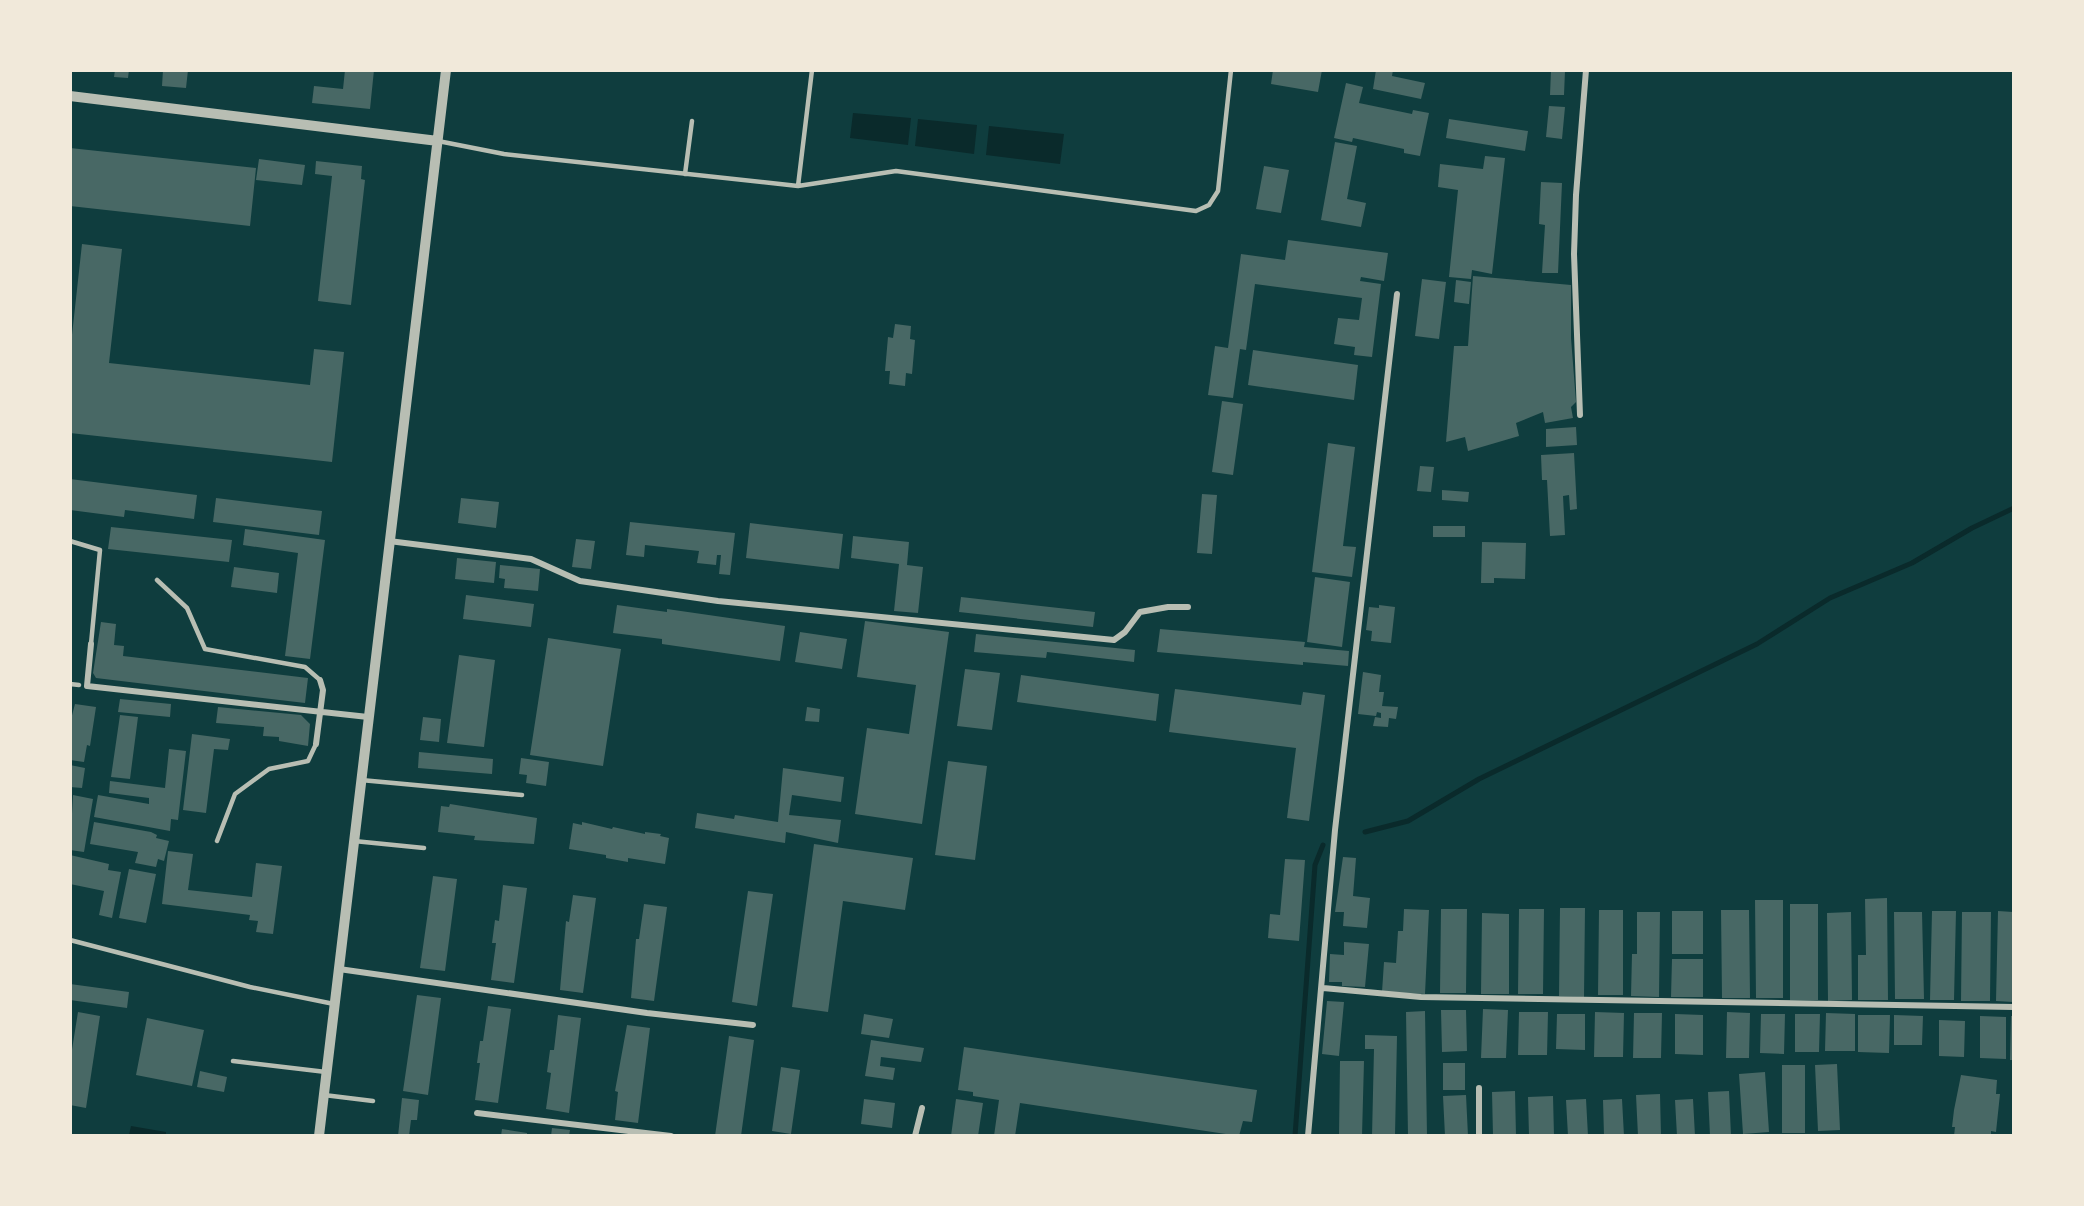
<svg xmlns="http://www.w3.org/2000/svg" width="2084" height="1206" viewBox="0 0 2084 1206" font-family="'Source Sans 3',sans-serif">
<style>
.water{fill:#0a2a2b}
.lines{fill:none;stroke-linecap:round;stroke-linejoin:round}
.stream{stroke:#0a2a2b;stroke-width:5}
.building{fill:#486865}
.service{stroke:#b8beb3;stroke-width:4.5}
.minor{stroke:#b8beb3;stroke-width:6}
.tertiary{stroke:#b8beb3;stroke-width:10}
</style>
<rect width="100%" height="100%" fill="#0f3d3e"/>
<path class="water" d="M853,113l58,5 -3,27 -58,-7z
M918,119l59,6 -3,29 -59,-8z
M989,126l75,8 -4,30 -74,-9z
M131,1126l35,6v3h-37z"/>
<g class="lines">
<path class="stream" d="M1365,832l43,-11 71,-42 278,-135 73,-46 82,-35 60,-35 42,-20
M1295,1136l20,-271 8,-20"/>
</g>
<path class="building" d="M115,70h14l-1,8 -14,-1z
M163,70h25l-2,18 -24,-2z
M345,70h29l-4,39 -58,-6 2,-17 29,3z
M1273,70h49l-4,22 -47,-8z
M1376,70h17l-1,6 33,7 -4,16 -48,-10z
M1551,70l14,1 -1,24h-14z
M1346,83l17,4 -4,16 53,11 1,-4 16,3 -9,43 -16,-3v-4l-51,-11 -1,4 -18,-4z
M1549,106l16,1 -3,32 -16,-2z
M1449,119l79,12 -3,20 -79,-13z
M1335,142l22,4 -10,53 19,4 -5,24 -40,-7z
M70,148l186,20 -6,58 -180,-20z
M1485,156l20,2 -13,116 -20,-4 -1,9 -22,-2 9,-87 -20,-3 2,-23 43,5z
M259,159l46,6 -3,20 -46,-5z
M316,161l46,5 -1,13 4,1 -14,125 -33,-4 14,-125 -17,-2z
M1264,166l25,4 -8,43 -25,-4z
M1541,182l21,1 -4,90h-16l3,-48 -6,-1z
M1288,240l100,13 -4,28 -23,-4 -1,4 21,3 -9,73 -18,-2 1,-8 -21,-3 4,-26 21,2 3,-22 -107,-14 -9,66 -6,-1 -7,49 -25,-3 7,-49 13,2 13,-94 44,6z
M82,244l40,5 -13,114 201,22 4,-36 30,3 -12,110 -262,-29v-80z
M1473,276l98,9v53l5,64 -5,5 2,11 -28,5 -2,-11 -27,11 3,13 -51,15 -3,-14 -19,5 8,-96h14z
M1422,279l24,3 -7,57 -24,-3z
M1456,280l15,2 -2,22 -15,-2z
M895,324l16,2 -1,13 5,1 -3,34 -6,-1 -1,13 -16,-2 1,-13h-5l3,-34 5,1z
M1253,350l105,15 -4,35 -106,-15z
M1222,401l21,3 -10,71 -21,-3z
M1576,427l1,18 -31,2v-18z
M1328,443l27,4 -12,99 13,1 -4,30 -40,-5z
M1574,453l3,56 -7,1 -1,-15 -6,1 2,39 -15,1 -3,-56h-5l-1,-25z
M1420,466l14,1 -3,25 -14,-1z
M70,479l127,16 -3,24 -69,-9 -1,7 -54,-7z
M1442,490l27,2 -1,10 -26,-2z
M1202,494l15,1 -5,59 -15,-1z
M216,498l106,13 -3,24 -106,-13z
M461,498l38,4 -3,26 -38,-5z
M630,522l105,11 -5,42 -11,-1 2,-19h-4l-1,10 -19,-2 2,-12 -54,-6 -1,12 -18,-2z
M750,523l93,11 -4,35 -93,-11z
M1433,526h32v11h-32z
M111,527l121,13 -3,22 -121,-13z
M245,529l80,11 -15,119 -25,-3 13,-103 -55,-8z
M853,536l56,6 -2,23 16,2 -5,46 -24,-2 5,-47 -48,-6z
M576,539l19,2 -4,28 -19,-2z
M1482,542l44,1 -1,36 -31,-1v5h-13z
M457,558l39,4 -2,21 -39,-4z
M500,565l40,4 -2,22 -34,-3 1,-9 -6,-1z
M234,567l45,6 -2,20 -46,-6z
M1315,577l35,5 -8,65 -35,-5z
M466,595l68,9 -3,23 -68,-8z
M961,597l134,15 -2,15 -134,-15z
M617,605l50,7v-3l118,17 -5,35 -118,-17v-5l-49,-6z
M1379,605l16,2 -4,36 -20,-2 1,-10 -6,-1 3,-23 10,1z
M865,621l84,11 -27,192 -67,-10 12,-86 42,6 7,-49 -59,-8z
M101,622l15,2 -2,21 10,1 -1,10 185,22 -3,25 -209,-25 -3,-5z
M1160,629l145,13 -1,5 45,4 -1,15 -45,-4v3l-146,-13z
M800,632l47,7 -5,30 -47,-7z
M976,634l159,16 -1,12 -87,-10 -1,6 -72,-6z
M548,638l73,11 -18,117 -73,-11z
M459,655l36,5 -11,87 -37,-4z
M965,669l35,4 -8,57 -35,-4z
M1363,672l18,3 -2,17h5l-2,14 16,1 -2,12 -7,-1 -1,9 -15,-1 2,-9 6,1v-5l-4,-1 -1,4 -18,-2z
M1021,675l138,19 -3,27 -139,-19z
M1175,689l126,16 2,-13 22,3 -16,126 -22,-3 9,-70 -127,-16z
M120,699l51,5 -1,13 -52,-5z
M75,704l21,3 -6,39 -3,-1 -3,17 -14,-2v-37z
M218,707l83,8 9,9 -2,22 -29,-5v-4l-16,-1 1,-9 -48,-4z
M807,707l13,2 -1,13 -14,-1z
M120,715l18,2 -8,62 -19,-2z
M423,717l18,2 -2,23 -19,-2z
M192,734l38,5 -2,11 -14,-1 -8,64 -23,-3z
M169,749l17,2 -8,69 -7,-1 -1,12 -76,-14 4,-22 51,9v-6l-40,-5 1,-12 55,7z
M419,752l74,7 -1,15 -74,-6z
M521,758l28,4 -3,24 -20,-3 1,-8 -8,-1z
M948,761l39,5 -12,94 -40,-5z
M70,765l15,3 -3,20 -12,-1z
M783,768l61,9 -3,25 -49,-7 -3,20 52,5 -3,23 -52,-11 -1,11 -90,-15 2,-15 37,6 1,-4 43,7z
M73,795l20,4 -9,53 -14,-2z
M450,804l87,14 -3,26 -60,-4 1,-4 -37,-4 3,-26 8,1z
M94,822l57,10 6,3 -1,3 13,3 -5,20 -6,-2 -2,8 -21,-4 3,-11 -48,-8z
M582,822l30,7 1,-2 32,7v-2l16,2 -1,2 9,2 -4,26 -37,-6v4l-22,-4v-3l-37,-6 4,-26 9,2z
M814,844l99,14 -8,52 -62,-9 -15,111 -36,-5z
M168,851l25,3 -5,36 64,7 4,-34 26,3 -9,68 -17,-2 2,-11 -9,-1 1,-5 -88,-11z
M70,855l39,9 -1,6 13,2 -9,46 -13,-3 5,-24 -34,-7z
M1343,857l13,1 -3,38 17,2 -3,30 -24,-2 1,-14h-9z
M1285,859l20,1 -6,81 -31,-3 2,-24 10,1z
M129,869l27,5 -10,49 -27,-5z
M433,876l24,3 -12,92 -25,-3z
M503,885l24,3 -13,95 -23,-3 5,-37h-4l3,-23 4,1z
M748,891l25,3 -16,112 -25,-4z
M573,895l23,3 -13,95 -23,-3 6,-69 3,1z
M1887,898l1,102h-30v-45h8l-1,-56z
M1755,900h28v98h-27z
M644,904l23,3 -13,94 -23,-3 5,-59h3z
M1790,904h28v96h-28z
M1560,908h25l-1,89 -25,-1z
M1404,909l25,1 -4,84 -43,-2 2,-30 12,1 2,-32h5z
M1441,909h26l-1,84h-26z
M1519,909h25l-1,85h-25z
M1599,910h24v85h-25z
M1721,910h28l1,88h-28z
M1672,911h31v43h-31z
M1932,911h24l-2,89h-24z
M1998,911l15,1v90l-17,-1z
M1637,912h23l-1,85 -28,-1 1,-42h5z
M1851,912l1,88 -24,1 -1,-88z
M1894,912h28l2,87h-29z
M1962,912h29l-1,89h-29z
M1482,913l27,1v80h-28z
M1344,942l25,2 -4,43 -23,-1v-4h-13l1,-28 14,1z
M1672,959h31v38h-32z
M70,984l59,8 -2,16 -57,-8z
M417,995l24,3 -13,97 -25,-4z
M1327,1001l17,1 -5,54 -17,-2z
M488,1006l23,3 -13,94 -23,-3 5,-37h-3l3,-22h3z
M1483,1009l25,1 -2,48h-25z
M1441,1010h25l1,41 -25,1z
M1425,1011l2,125h-19l-2,-124z
M78,1012l22,4 -14,92 -16,-3v-43z
M1519,1012h29l-1,43h-29z
M1595,1012l29,1 -1,44h-29z
M1727,1012l23,1 -1,45h-23z
M1634,1013h28l-1,45h-28z
M1826,1013l29,1v37h-30z
M864,1014l29,5 -4,19 -28,-4z
M1557,1014h28v36l-29,-1z
M1675,1014l28,1v40l-28,-1z
M1761,1014h24l-1,40 -24,-1z
M1795,1014h25l-1,38h-24z
M558,1015l23,3 -12,95 -23,-4 5,-36 -4,-1 3,-22h4z
M1858,1015h32l-1,38 -31,-1z
M1894,1015l29,1 -1,29h-28z
M1980,1016l26,1v42l-26,-1z
M2011,1016h2v44h-3z
M147,1018l57,12 -12,56 -56,-11z
M1939,1020l26,1 -1,36 -25,-1z
M627,1025l23,3 -12,95 -23,-3 3,-28 -3,-1z
M1365,1035l32,1 -2,100h-23l2,-87h-9z
M729,1036l25,4 -13,96h-26z
M871,1040l53,8 -3,14 -40,-5 -1,9 15,2 -2,12 -28,-4z
M964,1047l293,43 -5,32 -9,-1 -4,15 -219,-33 -5,33h-21l5,-36 -26,-4v-4l-15,-2z
M1340,1061h24l-2,75h-23z
M1443,1063h22v27h-22z
M1837,1064l3,66 -22,1 -3,-66z
M1782,1065h23v68h-23z
M781,1067l19,3 -9,64 -19,-3z
M200,1071l27,6 -3,15 -27,-5z
M1765,1072l4,60 -26,2 -4,-60z
M1961,1075l36,5 -1,14h4l-4,38 -5,-1v5h-37l1,-9h-3l2,-17z
M1515,1091l1,45h-23l-1,-44z
M1729,1091l2,45h-21l-2,-44z
M1660,1094l1,42h-23l-2,-41z
M1466,1095l2,41h-23l-2,-40z
M1553,1096l1,40h-25l-1,-39z
M402,1098l17,2 -2,20h-6l-2,16h-11z
M864,1099l31,4 -3,25 -31,-4z
M956,1099l27,4 -5,33h-27z
M1586,1099l2,37h-20l-2,-36z
M1622,1099l2,37h-20l-1,-36z
M1693,1099l2,37h-18l-2,-36z
M552,1128l18,2 -1,6h-18z
M502,1129l25,4v3h-26z"/>
<g class="lines">
<path class="service" d="M438,141l66,13 294,32 98,-15 300,40 13,-6 9,-14 13,-121
M685,174l7,-53
M798,186l14,-116
M70,541l30,9 -9,94
M157,580l30,28 18,41 100,18 15,13
M70,684l9,1
M361,780l161,15
M217,841l18,-47 34,-25 39,-8 8,-17
M354,841l70,7
M70,940l180,47 84,17
M233,1061l93,11
M324,1095l49,6"/>
<path class="minor" d="M1580,415l-6,-161 2,-59 10,-125
M389,541l142,18 49,22 138,20 396,39 11,-8 15,-20 28,-5h20
M91,644l-4,42 281,31
M316,744l7,-54 -3,-10
M339,969l308,44 106,12
M1323,988l98,9 593,10
M1479,1088v48
M477,1113l194,23
M915,1136l7,-28
M1308,1136l27,-306 62,-536"/>
<path class="tertiary" d="M70,96l368,45
M319,1136l127,-1066"/>
</g>
<rect width="2084" height="1206" fill="none" stroke="#f1e9da" stroke-width="144"/>
</svg>
